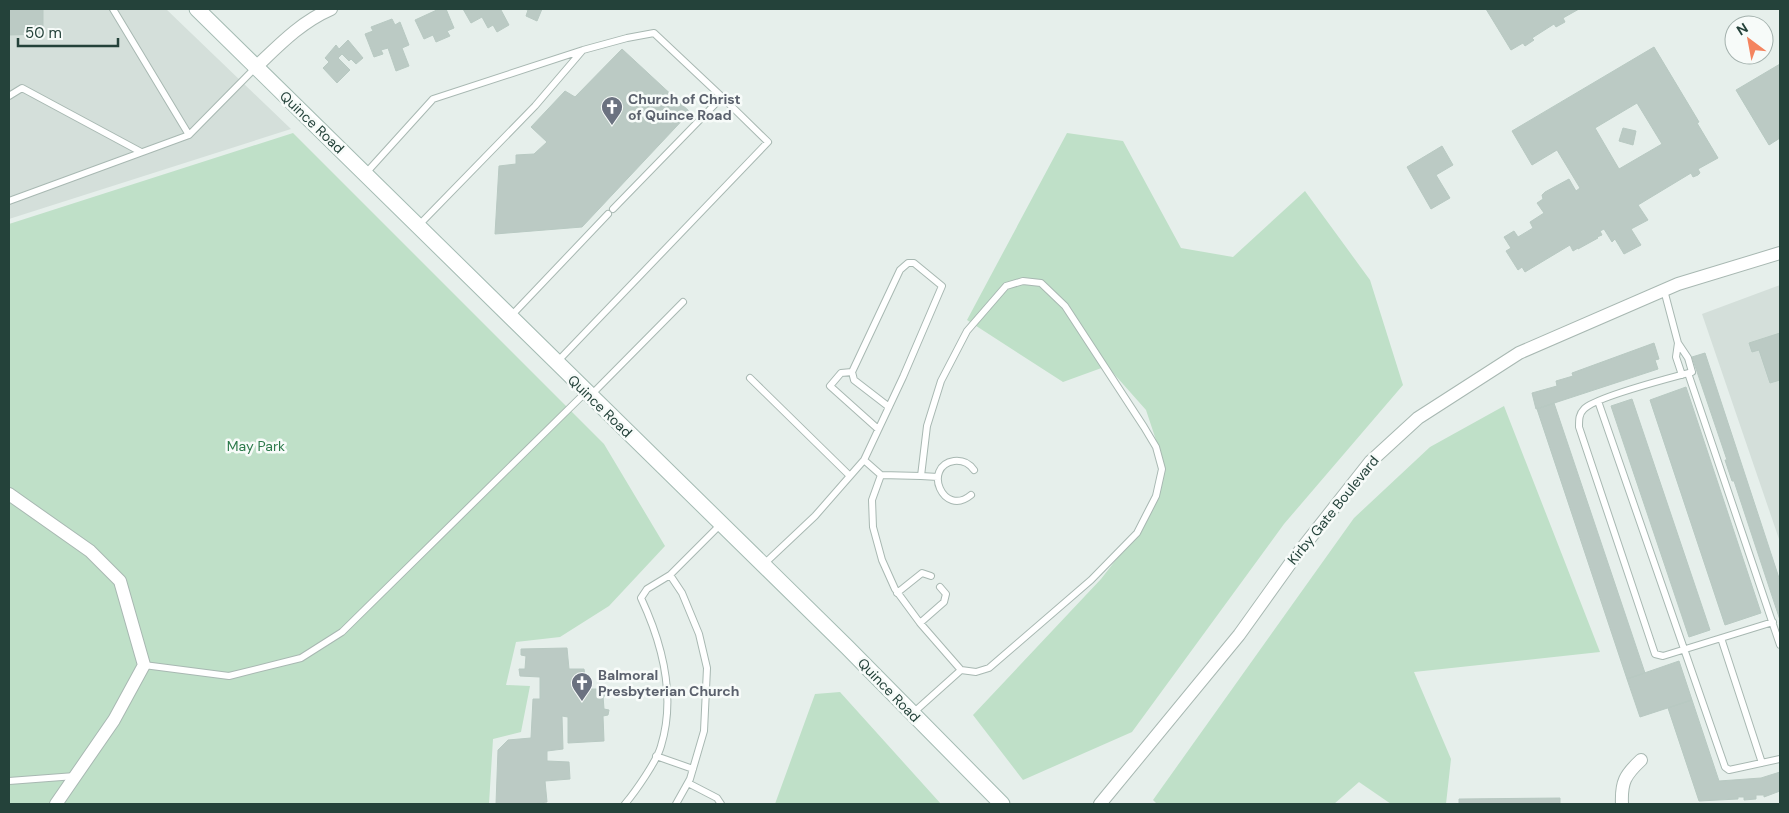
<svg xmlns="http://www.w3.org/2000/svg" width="1789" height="813" viewBox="0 0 1789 813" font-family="'DM Sans',sans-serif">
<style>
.built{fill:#d4dfda}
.green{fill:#bfe0c8}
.building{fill:#bbcac4;stroke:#b8c9c2;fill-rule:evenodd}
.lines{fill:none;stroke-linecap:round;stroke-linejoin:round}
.lane-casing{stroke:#a8b8b2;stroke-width:8}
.street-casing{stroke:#a8b8b2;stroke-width:14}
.secondary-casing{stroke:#a4bbb3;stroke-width:17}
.lane{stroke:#fff;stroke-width:6}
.street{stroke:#fff;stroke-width:12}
.secondary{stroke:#fff;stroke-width:15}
.labels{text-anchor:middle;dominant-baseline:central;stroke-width:5;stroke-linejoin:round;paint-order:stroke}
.worship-label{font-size:14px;font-weight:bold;fill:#5b616d;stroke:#f7fbf9;text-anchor:start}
.street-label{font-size:14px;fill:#24423a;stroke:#f7fbf9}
.park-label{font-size:14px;fill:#2d7a4b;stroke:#f7fbf9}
</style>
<rect width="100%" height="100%" fill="#e6efeb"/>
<path class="built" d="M9,9h157l125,120 -282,90z
M1780,285v257l-78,-228z"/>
<path class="green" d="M293,133l311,311 61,102 -56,60 -49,31 -44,5 -10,43 24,1 -9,46 -28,7 -4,65h-480v-580z
M1067,133l56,8 58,107 52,9 72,-66 65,89 33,105 -119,139 -152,208 -109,48 -50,-65 128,-136 42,-54 18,-57 -4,-25 -11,-33 -39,-44 -44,16 -96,-62z
M1504,406l96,246 -186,20 37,87 -5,45h-55l-32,-22 -25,22h-177l-4,-4 201,-282 76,-71z
M840,692l101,112h-166l40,-110z"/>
<path class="building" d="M9,9h34v25l-34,1z
M439,9h7l8,19 -7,3 3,5 -14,6 -3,-7 -9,4 -9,-19z
M463,9h39l-1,1 8,15 -12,7 -4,-7 -5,3 -6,-11 -11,6z
M524,9h18l-5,12 -11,-5 2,-6z
M1486,9h93l-16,9 2,4 -9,5 -2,-3 -22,14 2,2 -9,6 -2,-3 -12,7z
M392,19l3,6 5,-3 9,23 -7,3 7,18 -13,5 -8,-23 -7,2 2,4 -9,3 -9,-23 8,-3 -2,-4z
M348,40l15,18 -7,6 -5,-5 -2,2 -7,-7 -4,4 12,12 -13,13 -14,-15 6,-6 -4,-4 11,-13 3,4z
M1654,47l45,75 -2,1 21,35 -20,11 2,4 -2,2 -5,2 -2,-4 -53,32 10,15 -17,9 10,16 -17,9 -9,-15 -3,3 -8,-13 -4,2 2,4 -5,2 1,1 -20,11v-1l-5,3 -3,-6 -45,27 -3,-5 -4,3 -12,-19 5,-3 -7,-11 10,-6 4,6 15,-9 -3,-6 14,-9 -7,-10 6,-4 -1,-4 3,-3 24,-13 7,12 4,-3 -23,-38 -25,15 -20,-34zM1637,103l25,41 -43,25 -24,-41z
M622,49l68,63 -108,115 -87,7 4,-68 17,-2v-9l18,-1 13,-12 -16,-15 34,-36 10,6z
M1780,64v74l-11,7 -33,-55z
M1623,128l13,3 -3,14 -14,-4z
M1442,146l11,19 -17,10 14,23 -19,11 -24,-42z
M1780,333v47l-10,3 -11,-33 -7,2 -3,-9z
M1654,343l5,16 -4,1 3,9 -122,40 -4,-16 25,-7 -1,-5 17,-5 -1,-3z
M1705,353l75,228v39l-46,-139h-2l-7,-21h2l-35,-103z
M1686,387l75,226 -36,12 -75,-225z
M1632,399l78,231 -21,7 -78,-231z
M1554,403l91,270 -18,6 -90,-270z
M567,648l2,21h15l3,20h21v7h-5l1,13 5,1 -1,5 -5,1 1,25 -36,2v-26l-6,-1 1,33 -16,2v10l22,1 1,17 -25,2 2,21 -14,2h-37l2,-54 10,-10 23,-2 2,-39h7v-22l-20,-1 -1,-7h6l1,-13 -5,-1v-6z
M1679,661l13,39 -52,17 -13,-38z
M1692,700l27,81 42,-3 19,-6v19l-16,6v-2h-8v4l-12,1v-3h-6v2l-39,2 -31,-93z
M1560,798v6h-101v-5z"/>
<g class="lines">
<g class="lane-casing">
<path id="lane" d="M113,9l76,126
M9,96l13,-8 119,64
M366,173l67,-74 150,-49 44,-12 27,-5 68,64 -109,112
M9,201l180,-66 67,-68
M418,226l117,-120 47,-55
M1664,290l14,53 -2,14 6,18
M511,316l97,-102
M1678,343l10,15 4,14c-19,5 -97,25 -108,37 -5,5 -5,10 -5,18l76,227 8,2 110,-34
M557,362l211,-220 -46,-45
M852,372l-11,1 -11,13 48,43
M1688,373l92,272
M750,378l100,98
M591,395l92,-93
M1598,401l127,366 4,3 51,-11
M864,460l17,15 40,1 6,-50 14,-45 26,-50 39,-45 17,-5 18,2 24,23 79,121 12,20 6,22 -6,27 -19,37 -46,47 -102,88 -13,4 -15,-2 -48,43
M881,475l-9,25 1,27 9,33 13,29 25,34 41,47
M921,476l17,1
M971,495c-28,23 -49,-29 -17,-34 9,-1 15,2 20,9
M764,564l51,-48 49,-56 39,-83 39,-91 -28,-23h-6l-8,7 -48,102 2,8 35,27
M670,575l12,18 17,41 8,34 -3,63 -14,48 -14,25
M897,593l25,-20 9,3
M920,623l24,-21 2,-8 -6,-7
M1721,638l41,125
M144,665l85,11 72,-18 41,-26 244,-240
M656,756l37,13
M9,781l66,-5
M688,783l29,15 4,6
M625,804c10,-12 32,-43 36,-58 15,-49 1,-103 -20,-148l6,-9 23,-14 51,-51"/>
</g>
<g class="street-casing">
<path id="street" d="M256,67c23,-22 45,-45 75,-58
M9,494l81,57 30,30 24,84 -30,55 -58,84
M1100,804l139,-169 53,-74 78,-99 48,-44 101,-65 159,-69 102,-31
M1622,804c-1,-22 3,-29 19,-44"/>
</g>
<g class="secondary-casing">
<path id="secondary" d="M197,9l650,638 155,157"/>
</g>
<use href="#lane" class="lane"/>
<use href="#street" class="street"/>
<use href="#secondary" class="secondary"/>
</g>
<defs>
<g id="church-pin" transform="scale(1.125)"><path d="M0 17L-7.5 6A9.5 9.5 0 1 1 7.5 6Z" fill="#6b7280" stroke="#f7fbf9"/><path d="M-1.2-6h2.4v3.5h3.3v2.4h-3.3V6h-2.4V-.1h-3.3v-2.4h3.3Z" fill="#fff"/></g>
</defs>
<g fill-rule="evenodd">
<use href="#church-pin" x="612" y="107"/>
<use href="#church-pin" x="582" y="683"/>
</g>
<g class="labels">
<g class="worship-label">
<text x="628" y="99">Church of Christ<tspan x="628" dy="16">of Quince Road</tspan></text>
<text x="598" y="675">Balmoral<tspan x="598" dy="16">Presbyterian Church</tspan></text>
</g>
<g class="street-label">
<text transform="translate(312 122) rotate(44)">Quince Road</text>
<text transform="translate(600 406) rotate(44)">Quince Road</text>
<text transform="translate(1333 510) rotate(-51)">Kirby Gate Boulevard</text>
<text transform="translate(889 690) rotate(46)">Quince Road</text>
</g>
<g class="park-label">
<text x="256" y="446">May Park</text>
</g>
</g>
<rect width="1789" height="813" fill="none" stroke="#24423a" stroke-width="20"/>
<g transform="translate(1749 40) rotate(328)"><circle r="24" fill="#f7fbf9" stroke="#a3b1ad"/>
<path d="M0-4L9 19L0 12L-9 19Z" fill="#f4845f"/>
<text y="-8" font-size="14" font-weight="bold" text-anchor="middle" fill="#24423a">N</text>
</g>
<path d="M18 38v8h100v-8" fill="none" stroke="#24423a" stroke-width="2.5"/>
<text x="25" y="38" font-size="15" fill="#24423a" stroke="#f7fbf9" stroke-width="4" paint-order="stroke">50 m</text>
</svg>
